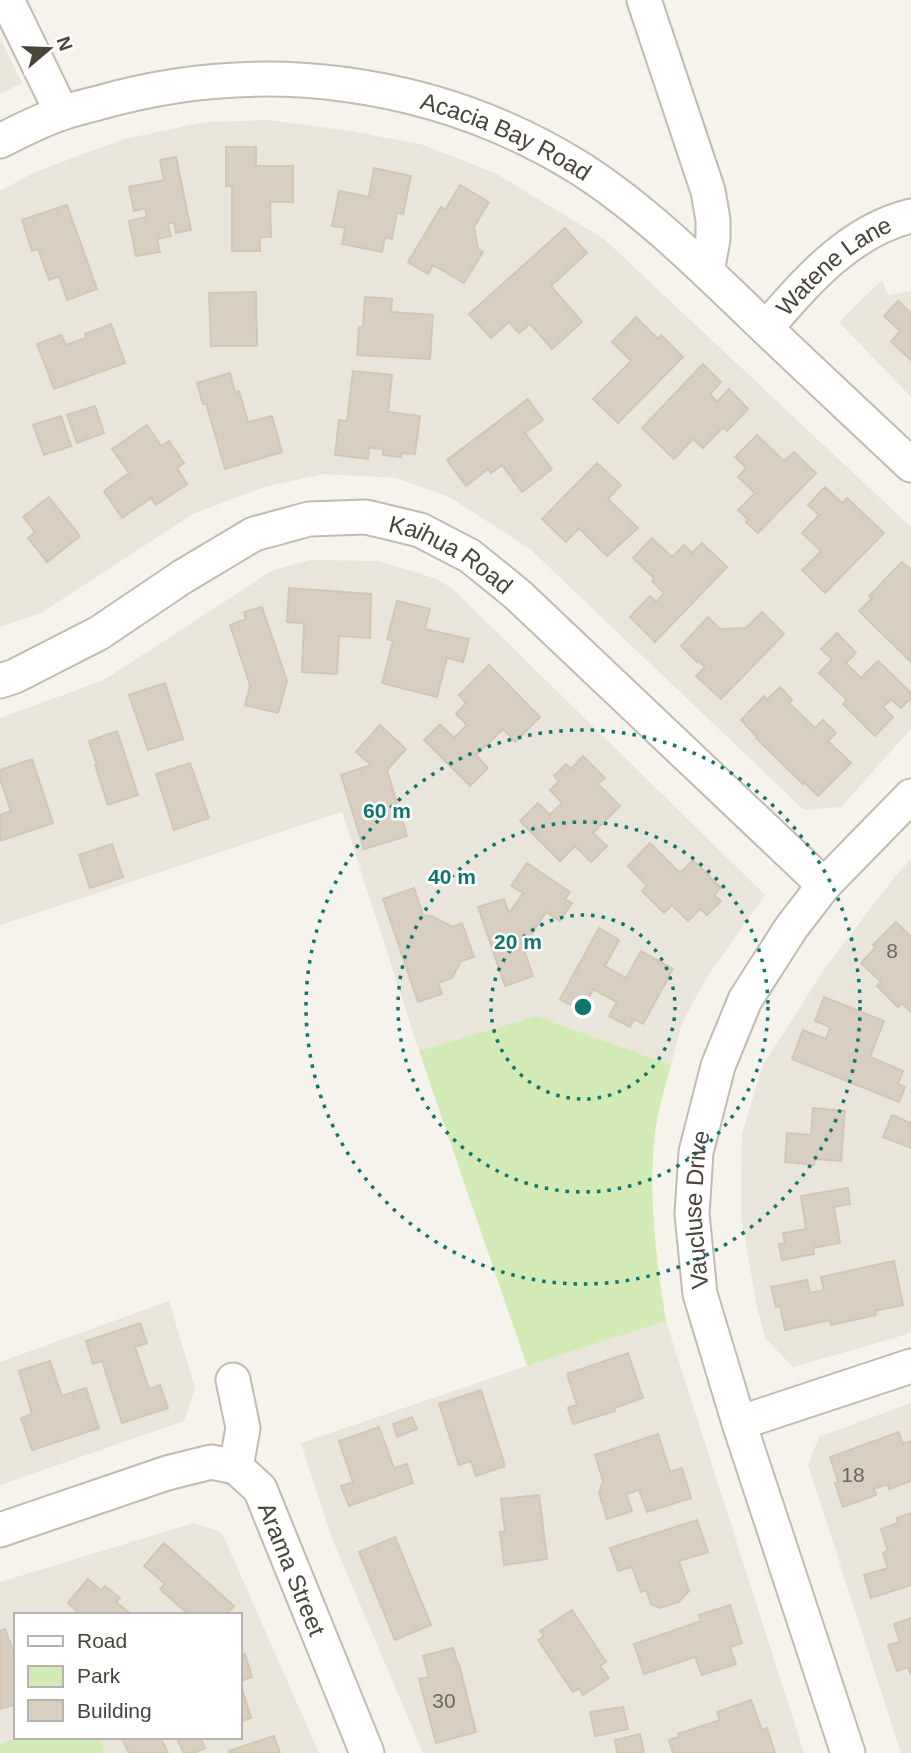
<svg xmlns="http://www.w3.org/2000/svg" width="911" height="1753" viewBox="0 0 911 1753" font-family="Helvetica,sans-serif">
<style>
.residential{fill:#eae5da}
.green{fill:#d2eab5}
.building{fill:#d8cfc1;stroke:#d3c7b4;stroke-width:2}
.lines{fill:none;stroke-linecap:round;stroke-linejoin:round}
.minor-casing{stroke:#c2bbae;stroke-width:37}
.minor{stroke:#fff;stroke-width:33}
.ring{fill:none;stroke:#0f766e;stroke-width:3.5;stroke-dasharray:3.5 7}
.labels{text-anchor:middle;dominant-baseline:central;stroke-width:5;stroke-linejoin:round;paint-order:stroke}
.number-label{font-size:21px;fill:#6e675b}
.street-label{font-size:24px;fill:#4b4439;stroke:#fff}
.centre{fill:#0f766e;stroke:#fff;stroke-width:3.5}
.ring-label{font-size:21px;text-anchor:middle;font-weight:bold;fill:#0f766e;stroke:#fff;stroke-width:5;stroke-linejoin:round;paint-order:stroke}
</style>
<rect width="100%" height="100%" fill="#f6f3ec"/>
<path class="residential" d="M0,37l22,46 -22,11z
M268,120l82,11 70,13 75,29 109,66 307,288v202l-70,78 -37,3 -274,-261 -79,-51 -54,-20 -73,-4 -60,13 -71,27 -152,99 -41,14v-436l35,-19 89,-33 82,-17z
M882,280l6,15 23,-4v106l-72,-75z
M310,560l69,1 58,18 16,10 312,306 -58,82 -25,46 -11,42 -135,-49 -117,35 -77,-239 -342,113v-207l104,-38 169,-110z
M911,859v474l-118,34 -28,-29 -9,-35 -15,-88 1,-81 21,-69 62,-97 68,-89z
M169,1301l26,87 -11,33 -184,64v-123z
M666,1321l138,432h-381l-92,-217 -30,-93 226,-77z
M911,1403v350h-10l-93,-288 11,-28z
M194,1523l22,7 7,5 96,218h-215l-5,-16h141v-122h-224v122h5l-21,7v-162z"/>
<path class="green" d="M536,1016l135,49c-6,22 -13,45 -16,68 -7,63 1,126 11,188l-139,45 -108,-315z
M21,1737h78l5,16h-104v-9z"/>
<path class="building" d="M226,147h30v19h37v36h-23l1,35h-11v14h-28v-65h-6z
M176,157l15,73 -15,3 -2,-11 -6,2 3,12 -14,3 3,13 -24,4 -7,-35 18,-4 -2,-9 -11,3 -5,-24 35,-7 -4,-20z
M374,168l37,8 -8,38 -6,-2 -5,27 -7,-2 -3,15 -40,-8 3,-16 -13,-2 7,-35 30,6z
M460,185l29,17 -15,25 4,22 5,3 -19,31 -31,-18 -5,9 -20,-12 33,-55 4,3z
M67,205l30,84 -30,11 -8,-24 -10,4 -11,-31 -6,2 -10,-31z
M565,228l22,25 -36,33 31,36 -30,27 -22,-25 -11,9 -10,-11 -18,16 -22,-24z
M256,292l1,54h-46l-2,-53z
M365,297l27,2 -1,13 42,3 -3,44 -73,-4 2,-28h4z
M898,301l13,12v47l-20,-18 9,-11 -16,-15z
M636,317l22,22 3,-4 22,22 -65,66 -25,-24 38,-38 -19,-19z
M111,324l14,39 -71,26 -17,-45 24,-9 5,10 20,-7 -1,-4z
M703,364l18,18 -11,12 7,8 12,-13 19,20 -21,22 -4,-4 -20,21 -10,-9 -19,20 -32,-31z
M353,371l39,4 -4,37 32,4 -5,38 -14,-1v4l-18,-2v-6l-14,-1 -1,11 -33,-4 4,-35 8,1z
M230,373l5,19 4,-1 9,31 24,-6 10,36 -57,17 -19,-66 -3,1 -6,-21z
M528,399l15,21 -18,13 27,36 -30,23 -20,-27 -11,8 -3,-4 -22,17 -19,-26z
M95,406l9,27 -27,10 -10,-28z
M61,416l10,30 -27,9 -11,-30z
M147,425l14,21 8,-5 15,22 -7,5 10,16 -31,21 -5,-7 -29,20 -18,-27 25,-18 -17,-24z
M757,435l27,26 10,-9 22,21 -58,60 -12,-11 2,-2 -10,-10 17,-17 -17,-16 8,-9 -11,-11z
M597,463l24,22 -13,14 30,29 -31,28 -28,-28 -13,14 -24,-23z
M825,487l17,16 5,-5 37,35 -59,60 -23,-23 19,-19 -19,-18 17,-18 -11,-10z
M49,497l31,39 -33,26 -19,-24 7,-6 -12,-15z
M652,538l20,19 12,-12 8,8 10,-10 25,24 -72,75 -25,-25 20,-21 6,6 8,-9 -12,-12 2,-3 -21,-20z
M902,562l9,8v92l-52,-51 13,-13 -3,-2z
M289,588l82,6 -1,44 -31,-2 -2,38 -35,-2 2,-49 -17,-1z
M397,601l33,8 -5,20 44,10 -6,23 -16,-4 -10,39 -55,-14 11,-42 -6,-2z
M262,607l25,74 -9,32 -33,-8 5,-20 -20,-60 16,-6 -2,-7z
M762,612l22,22 -63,65 -25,-23 9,-9 -7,-7 -1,2 -16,-16 27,-29 12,12 26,-1z
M837,633l19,20 -10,10 15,15 17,-17 33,32v5l-10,10 -10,-9 -8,8 10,10 -18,19 -32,-32 4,-4 -28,-27 13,-14 -11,-10z
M489,665l51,52 -25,25 -12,-13 -27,26 12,13 -18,18 -46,-46 16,-16 14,14 13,-13 -11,-11 10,-11 -7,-8z
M165,683l18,56 -35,11 -19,-55z
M780,687l12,13 -3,3 26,25 8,-8 13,13 -8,8 23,22 -33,33 -14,-14 -1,2 -47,-46 1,-1 -16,-17 23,-24 3,4z
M380,725l26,24 -19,21 20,66 -43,13 -23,-74 30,-10 -15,-13z
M117,731l21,64 -30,10 -13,-40h2l-8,-24z
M583,756l22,22 -7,6 22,22 -27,27 14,13 -16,16 -16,-16 -15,15 -40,-40 18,-18 12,12 12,-12 -12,-13 9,-9 -5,-5 12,-12 5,5z
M32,759l21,64 -53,18v-26l11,-4 -11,-33v-8z
M190,763l19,55 -35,12 -18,-56z
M650,843l30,30 13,-13 28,28 -7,7 7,6 -14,14 -7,-6 -12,12 -16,-16 -8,8 -22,-22 5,-5 -19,-20z
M112,844l11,33 -33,11 -11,-33z
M527,863l43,29 -5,7 7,4 -12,18 -14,-9 -23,35 10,29 -28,10 -27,-79 26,-8 5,14 14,-20 -12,-7z
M414,888l9,27 8,1 22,11 9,-4 12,34 -13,4 -9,17 -14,5 4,11 -24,8 -35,-103z
M896,922l15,15v75l-9,-9 -4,4 -21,-21 4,-4 -20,-19 15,-16 -3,-2z
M599,928l20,12 -14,26 21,12 15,-27 32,18 -30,55 -9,-5 -4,8 -21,-11 8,-14 -24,-13 -11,22 -22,-12z
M824,997l60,24 -14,36 33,14 -5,13 7,3 -6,15 -107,-43 11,-29 23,9 4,-12 -15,-6z
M813,1108l32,3 -4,50 -26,-2 -1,6 -29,-3 2,-29 24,2z
M892,1115l19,8v25l-28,-11z
M848,1188l2,16 -16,3 6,36 -27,5 1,6 -32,6 -3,-16 6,-1 -2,-10 23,-4 -5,-33z
M894,1261l9,44 -28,6 1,4 -45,10 -1,-5 -45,10 -5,-24 -4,1 -5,-20 36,-7 3,13 14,-3 -3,-13z
M140,1323l7,20 -12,4 14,42 11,-4 8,23 -46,15 -20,-62 -9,3 -7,-23z
M628,1353l15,45 -29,10 1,3 -42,13 -5,-16 9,-3 -10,-31z
M50,1361l12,35 24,-8 13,40 -67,22 -11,-32 11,-4 -13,-43z
M481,1390l24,76 -29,10 -5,-15 -12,4 -20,-61z
M412,1417l5,12 -20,8 -4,-13z
M379,1427l15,41 13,-4 6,19 -64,23 -8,-20 12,-4 -14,-41z
M899,1432l4,12 8,-3v40l-22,8 -1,-5 -14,5 2,6 -33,12 -8,-24 3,-2 -8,-24z
M658,1434l12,38 12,-4 9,30 -44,14 -8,-22 -13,4 6,17 -25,8 -8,-26 4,-12 -8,-26z
M539,1495l8,64 -43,6 -4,-33 5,-1 -4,-32z
M911,1513v72l-40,13 -7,-23 24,-7 -5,-15 5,-2 -7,-22 17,-6 -1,-5z
M697,1520l11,32 -29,9 10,30 -10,11 -19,6 -9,-4 -5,-14 -5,2 -9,-25 -14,4 -8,-23z
M395,1537l36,88 -36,15 -36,-88z
M164,1543l70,63 -8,9h-37l-29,-26 5,-5 -21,-18z
M88,1579l13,11 4,-4 15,12 -4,4 16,13h-51l-13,-12z
M730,1605l12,38 -12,4 6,17 -34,11 -7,-18 -51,17 -10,-30 67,-23 -2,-6z
M572,1610l34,52 -6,4 9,12 -26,17 -4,-7 -6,4 -35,-52 6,-4 -4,-5z
M911,1618v57l-3,-8 -11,4 -9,-26 12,-3 -6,-18z
M5,1629l11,30v45l-16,5v-78z
M453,1648l5,16h1l17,68 -40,11 -17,-64 10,-2 -6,-21z
M245,1654l7,23 -12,4v-25z
M240,1682l11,36 -11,4z
M751,1700l11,30 5,-2 8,25h-102l-4,-13 10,-3 -1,-3 42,-14 -3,-8z
M623,1707l5,22 -33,7 -5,-24z
M640,1734l4,19h-27l-2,-13z
M274,1736l6,17h-51v-2z
M121,1737h39l8,16h-39z
M186,1737h14l5,11 -11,5h-10l-6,-12z"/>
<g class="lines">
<g class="minor-casing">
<g id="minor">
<path d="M7,0l55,113"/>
<path d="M644,0l64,191 5,29v19l-6,33"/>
<path id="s1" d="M0,141c20,-10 41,-21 62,-28 12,-4 24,-7 36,-10 163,-47 339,-24 483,66 62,40 116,93 169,144 53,51 107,101 161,152"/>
<path id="s2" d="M766,328c40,-46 83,-97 145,-112"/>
<path id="s3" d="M0,681l15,-5 84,-43 83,-56 72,-43 55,-15 57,-2 54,13 50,26 48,39 306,290"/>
<path d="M233,1380l10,48 -7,39"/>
<path d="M739,1423l172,-57"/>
<path id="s4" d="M0,1530l167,-57 44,-11 25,5 24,22 107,264"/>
<path id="s5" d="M848,1753l-109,-330 -39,-129 -8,-80 4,-62 22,-86 27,-66 46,-72 33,-43 87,-89"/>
</g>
</g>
<use href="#minor" class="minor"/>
</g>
<g class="ring">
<circle cx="583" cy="1007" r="92"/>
<circle cx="583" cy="1007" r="185"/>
<circle cx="583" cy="1007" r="277"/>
</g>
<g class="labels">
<g class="number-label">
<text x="892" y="950">8</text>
<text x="853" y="1474">18</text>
<text x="444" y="1700">30</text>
</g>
<g class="street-label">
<text stroke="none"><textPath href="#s1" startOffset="525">Acacia Bay Road</textPath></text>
<text stroke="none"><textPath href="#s2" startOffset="93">Watene Lane</textPath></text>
<text stroke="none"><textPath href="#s3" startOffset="502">Kaihua Road</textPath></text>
<text stroke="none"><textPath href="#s5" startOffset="567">Vaucluse Drive</textPath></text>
<text stroke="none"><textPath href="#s4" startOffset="366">Arama Street</textPath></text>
</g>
</g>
<circle cx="583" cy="1007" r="10" class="centre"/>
<g class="ring-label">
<text x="387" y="818">60 m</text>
<text x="452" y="884">40 m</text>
<text x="518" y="949">20 m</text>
</g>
<rect x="14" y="1613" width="228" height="126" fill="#ffffff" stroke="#b7b4b0" stroke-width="2"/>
<rect x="28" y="1636" width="35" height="10" fill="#ffffff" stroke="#b7b4b0" stroke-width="2"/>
<text x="77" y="1648" font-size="21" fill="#4b4439">Road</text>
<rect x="28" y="1666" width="35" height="21" fill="#d2eab5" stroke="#b7b4b0" stroke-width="2"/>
<text x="77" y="1683" font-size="21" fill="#4b4439">Park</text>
<rect x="28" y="1700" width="35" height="21" fill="#d8cfc1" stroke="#b7b4b0" stroke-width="2"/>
<text x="77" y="1718" font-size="21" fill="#4b4439">Building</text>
<g transform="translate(49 49) rotate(71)" stroke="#ffffff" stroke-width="5" paint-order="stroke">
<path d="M0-5L12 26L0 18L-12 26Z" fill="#4b4439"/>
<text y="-10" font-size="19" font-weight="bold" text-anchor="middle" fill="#4b4439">N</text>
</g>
</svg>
